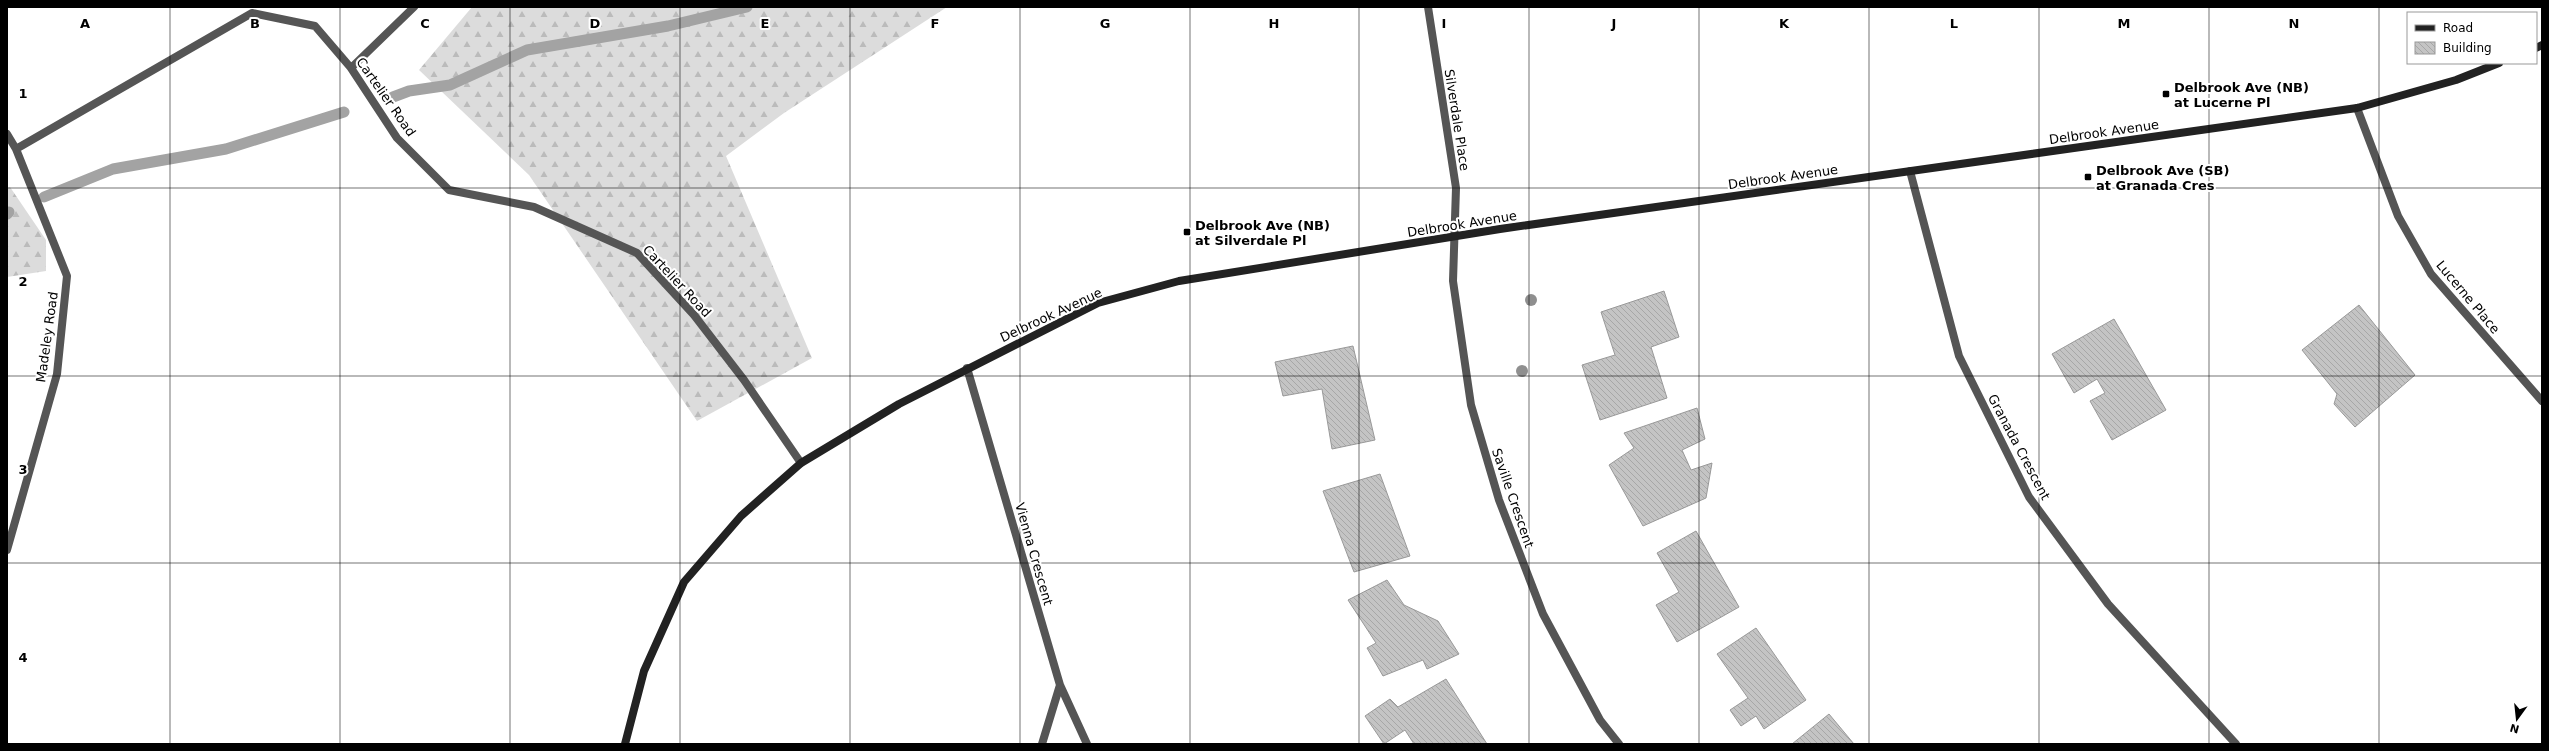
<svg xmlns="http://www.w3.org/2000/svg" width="2549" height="751" viewBox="0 0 2549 751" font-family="'DejaVu Sans',sans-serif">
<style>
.forest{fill:url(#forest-firs)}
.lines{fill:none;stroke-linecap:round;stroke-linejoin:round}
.stream{stroke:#a3a3a3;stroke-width:11}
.building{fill:url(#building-back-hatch);stroke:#999}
.street{stroke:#555;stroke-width:8}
.secondary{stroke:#222;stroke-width:8}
.tree{fill:#8f8f8f}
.grid{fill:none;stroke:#000;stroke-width:1;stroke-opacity:0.55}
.poi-dot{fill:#000;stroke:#fff;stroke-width:1.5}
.labels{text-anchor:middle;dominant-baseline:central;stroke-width:4;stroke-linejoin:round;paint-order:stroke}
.poi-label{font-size:13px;font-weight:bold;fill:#000;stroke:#fff;text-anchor:start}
.street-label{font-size:13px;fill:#000;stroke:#fff}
.grid-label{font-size:13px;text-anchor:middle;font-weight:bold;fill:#000;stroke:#fff;stroke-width:4;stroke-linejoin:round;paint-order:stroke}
</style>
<defs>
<pattern id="forest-firs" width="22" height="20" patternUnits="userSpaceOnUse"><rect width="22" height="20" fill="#dcdcdc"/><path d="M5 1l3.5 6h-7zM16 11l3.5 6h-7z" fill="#bbb"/></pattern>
<pattern id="building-back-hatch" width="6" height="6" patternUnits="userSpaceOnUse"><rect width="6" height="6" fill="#c4c4c4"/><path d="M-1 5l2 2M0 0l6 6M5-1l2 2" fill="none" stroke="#a7a7a7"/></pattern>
</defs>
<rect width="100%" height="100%" fill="#fff"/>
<path class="forest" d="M472,7h475l-163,106 -58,43 86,202 -115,63 -168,-246 -110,-105z
M10,187l36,53v31l-39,6v-89z"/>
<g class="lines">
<path class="stream" d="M393,97l16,-6 41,-6 77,-35 141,-24 79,-19
M44,197l69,-28 113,-20 118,-37
M7,214l2,-2"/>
</g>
<path class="building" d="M1664,291l15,46 -28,10 16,51 -67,22 -18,-55 33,-10 -14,-43z
M2359,305l56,70 -60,52 -21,-23 3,-10 -35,-44z
M2114,319l52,91 -54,30 -22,-39 15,-8 -8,-14 -23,14 -22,-39z
M1353,346l22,94 -43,9 -10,-60 -39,7 -8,-34z
M1697,408l8,31 -23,11 9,20 21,-7 -6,35 -63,28 -34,-61 25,-17 -10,-15z
M1380,474l30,82 -56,16 -31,-81z
M1696,531l43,76 -62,35 -21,-37 23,-13 -22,-39z
M1387,580l17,25 34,16 21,33 -32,15 -4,-9 -40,16 -16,-28 9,-5 -28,-43z
M1756,628l50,72 -42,29 -8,-13 -15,10 -11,-16 18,-12 -31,-44z
M1446,679l41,65h-73l-9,-14 -21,14 -19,-28 25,-17 8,8z
M1829,714l25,30h-62z"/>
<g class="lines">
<path class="street" d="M1428,7l28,181 -3,93 18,124 28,95 44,114 57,106 19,24
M351,68l63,-61
M2357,108l41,108 33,58 111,127
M7,134l9,15 51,127 -10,98 -50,176
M16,149l236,-136 63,13 36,42 46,70 52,52 85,17 103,46 57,62 50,65 57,83
M1910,171l49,185 70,141 79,107 128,140
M967,368l93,317 27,59
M1042,744l18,-59"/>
<path class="secondary" d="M2536,48l6,-3
M625,744l19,-73 40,-89 57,-66 60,-53 98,-59 199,-101 81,-22 321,-52 857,-121 99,-28 43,-17"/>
</g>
<g class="tree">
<circle cx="1531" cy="300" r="6"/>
<circle cx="1522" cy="371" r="6"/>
</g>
<path class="grid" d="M170,7v737M340,7v737M510,7v737M680,7v737M850,7v737M1020,7v737M1190,7v737M1359,7v737M1529,7v737M1699,7v737M1869,7v737M2039,7v737M2209,7v737M2379,7v737M7,188h2535M7,376h2535M7,563h2535"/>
<g class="poi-dot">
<rect x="2162" y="90" width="8" height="8" rx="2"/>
<rect x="2084" y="173" width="8" height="8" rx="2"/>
<rect x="1183" y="228" width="8" height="8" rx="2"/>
</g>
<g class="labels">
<g class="poi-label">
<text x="2174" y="87">Delbrook Ave (NB)<tspan x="2174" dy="15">at Lucerne Pl</tspan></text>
<text x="2096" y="170">Delbrook Ave (SB)<tspan x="2096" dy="15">at Granada Cres</tspan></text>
<text x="1195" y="225">Delbrook Ave (NB)<tspan x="1195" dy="15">at Silverdale Pl</tspan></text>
</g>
<g class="street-label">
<text transform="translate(386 97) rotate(55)">Cartelier Road</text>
<text transform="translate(1457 120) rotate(81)">Silverdale Place</text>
<text transform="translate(2104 132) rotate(-8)">Delbrook Avenue</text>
<text transform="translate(1783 177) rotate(-8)">Delbrook Avenue</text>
<text transform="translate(1462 224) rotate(-9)">Delbrook Avenue</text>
<text transform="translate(677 281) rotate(47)">Cartelier Road</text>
<text transform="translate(2468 297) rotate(50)">Lucerne Place</text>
<text transform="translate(1051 315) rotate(-25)">Delbrook Avenue</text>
<text transform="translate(47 337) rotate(-82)">Madeley Road</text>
<text transform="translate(2019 447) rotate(62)">Granada Crescent</text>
<text transform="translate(1513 498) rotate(71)">Saville Crescent</text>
<text transform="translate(1034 554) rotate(74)">Vienna Crescent</text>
</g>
</g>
<g class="grid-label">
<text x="85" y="28">A</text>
<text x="255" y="28">B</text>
<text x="425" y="28">C</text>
<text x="595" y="28">D</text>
<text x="765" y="28">E</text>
<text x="935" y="28">F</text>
<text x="1105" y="28">G</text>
<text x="1274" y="28">H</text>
<text x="1444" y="28">I</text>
<text x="1614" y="28">J</text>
<text x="1784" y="28">K</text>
<text x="1954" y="28">L</text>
<text x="2124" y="28">M</text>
<text x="2294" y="28">N</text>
<text x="23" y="98">1</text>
<text x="23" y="286">2</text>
<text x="23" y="474">3</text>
<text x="23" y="662">4</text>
</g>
<rect width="2549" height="751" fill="none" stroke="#000000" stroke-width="16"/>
<rect x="2407" y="12" width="130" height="52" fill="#ffffff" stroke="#999999"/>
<rect x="2415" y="25" width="20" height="6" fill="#222222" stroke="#999999"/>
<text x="2443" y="32" font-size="12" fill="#000000">Road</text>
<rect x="2415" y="42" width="20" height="12" fill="url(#building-back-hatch)" stroke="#999999"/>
<text x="2443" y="52" font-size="12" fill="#000000">Building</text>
<g transform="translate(2517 719) rotate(195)" stroke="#ffffff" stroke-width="3" paint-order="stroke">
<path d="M0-3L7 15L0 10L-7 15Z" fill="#000000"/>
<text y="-6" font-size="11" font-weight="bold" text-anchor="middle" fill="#000000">N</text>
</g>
</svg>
